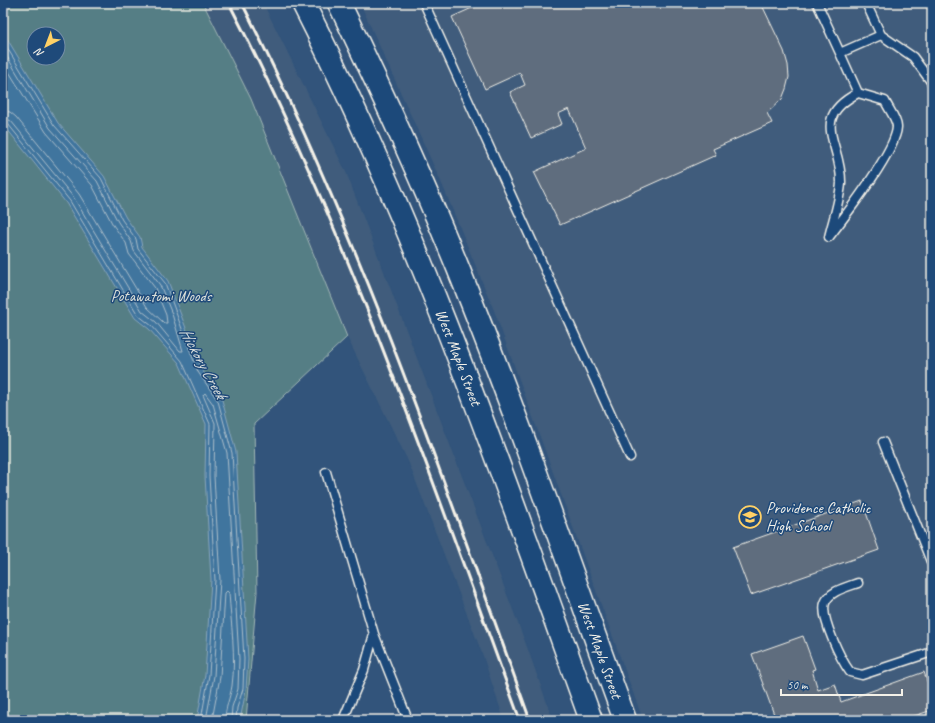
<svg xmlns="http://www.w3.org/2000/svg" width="935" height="723" viewBox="0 0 935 723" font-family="Caveat,sans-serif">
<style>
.built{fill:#3f5c7c}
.green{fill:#547e85;stroke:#a4b8b6;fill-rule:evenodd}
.water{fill:#41749e;stroke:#89a6bc}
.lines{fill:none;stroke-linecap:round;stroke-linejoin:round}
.shore{stroke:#acbfca;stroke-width:1}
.building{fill:#5e6d7e;stroke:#f4f1e8}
.lane-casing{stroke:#f4f1e8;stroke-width:11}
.primary-casing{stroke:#f4f1e8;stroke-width:25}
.lane{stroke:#1f4a7a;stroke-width:8}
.primary{stroke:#1f4a7a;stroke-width:22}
.rail{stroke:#f4f1e8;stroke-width:3}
.labels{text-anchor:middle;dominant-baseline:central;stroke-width:3;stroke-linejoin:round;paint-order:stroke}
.park-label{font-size:16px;fill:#dce0d9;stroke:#1f4a7a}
.street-label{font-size:16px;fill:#f4f1e8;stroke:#1f4a7a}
.poi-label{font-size:16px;fill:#f4f1e8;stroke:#1f4a7a;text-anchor:start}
.water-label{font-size:17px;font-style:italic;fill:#d9dedd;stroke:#1f4a7a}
</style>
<rect width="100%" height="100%" fill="#32547b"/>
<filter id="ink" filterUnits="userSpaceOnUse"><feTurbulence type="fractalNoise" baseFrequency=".025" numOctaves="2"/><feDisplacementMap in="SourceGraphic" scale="8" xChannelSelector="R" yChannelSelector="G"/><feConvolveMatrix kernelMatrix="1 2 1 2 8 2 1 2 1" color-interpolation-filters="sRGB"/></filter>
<g filter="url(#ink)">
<path class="built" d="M203,3h60l20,40 63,129 181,475 26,73h-49l-21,-64 -75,-195 -61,-124 -96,-238z
M360,3h572v717h-289l-148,-407 -53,-129z"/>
<path class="green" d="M3,3h200l48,96 96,238 -93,87 3,168 -11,128h-243zM34,34h24v24h-24z"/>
<path class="water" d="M3,32l55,91 46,53 22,42 14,19 2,10 26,34 34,89 20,30 14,52 12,207 -2,31 -6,30h-43l8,-45 6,-95 -6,-104 1,-52 -27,-61 -30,-34 -14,-11 -69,-115 -63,-79z"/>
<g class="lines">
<path class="shore" d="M3,41l51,84 47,53 21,42 14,19 2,10 27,34 33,89 20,29 14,52 12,206 -1,30 -6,19 -1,12
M3,50l47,78 47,53 21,41 13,19 3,10 26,34 12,29 11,37h-3l-24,-29 -14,-11 -68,-113 -63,-77 -8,-4
M3,62l43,70 46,53 21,40 13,18 3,11 26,34 11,27 1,8h-3l-17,-16 -68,-113 -63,-77 -6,-5 -7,-1
M3,122l5,2 62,77 68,114 14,11 30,35 28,63 -1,52 6,104 -6,95 -8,45
M206,720l8,-44 6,-96 -6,-104 1,-53 -12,-28 2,-2 8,11 14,49 12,206 -1,30 -6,18 -1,13
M212,720l8,-43 5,-84 2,-2 2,2c2,30 7,63 3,93 -2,12 -7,22 -7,34"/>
</g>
<path class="building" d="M483,3h31l2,4 5,-2 -1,-2h241l23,48 4,14 1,12 -3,12 -4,10 -15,14 5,10 -59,26 3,6 -156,70 -26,-53 52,-24 -17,-39 -11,5 4,10 -31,14 -21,-46 15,-7 -5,-12 -35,16 -33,-72z
M862,501l17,49 -128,45 -18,-48z
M803,636l12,33 -3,1 6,20 17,-6 6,18 83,-30 8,24v14l-29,10h-127l-24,-66z"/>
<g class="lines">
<g class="lane-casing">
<path id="lane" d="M424,3l206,454
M817,3l23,50
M866,3l15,32 32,22 19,26
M858,93l27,8c3,7 12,18 12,26 -1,24 -52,89 -68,110 4,-17 11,-37 12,-54 1,-40 -33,-64 17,-90z
M858,93l-18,-40 41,-18
M883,442l49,122
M326,472l48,162 -10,36 -21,50
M858,583c-11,4 -29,8 -33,20 -5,14 16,57 25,69l12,3 70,-23
M374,634l34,86"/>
</g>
<g class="primary-casing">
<g id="primary">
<path id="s1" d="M303,3c117,230 201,475 288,717"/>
<path id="s2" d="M339,3c42,87 83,176 119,265 60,149 112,301 167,452"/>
</g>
</g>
<use href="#lane" class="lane"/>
<use href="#primary" class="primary"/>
<path class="rail" d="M229,3c119,230 202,474 291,717
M242,3c117,231 201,475 288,717"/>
</g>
</g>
<defs>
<g id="school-ring" transform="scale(1.15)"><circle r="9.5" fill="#1f4a7a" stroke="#ffd166" stroke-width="1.5"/><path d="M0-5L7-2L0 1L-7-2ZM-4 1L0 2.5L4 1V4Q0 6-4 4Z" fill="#ffd166"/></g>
</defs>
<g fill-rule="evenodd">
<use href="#school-ring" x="750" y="517"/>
</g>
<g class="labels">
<g class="park-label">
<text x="161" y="296">Potawatomi Woods</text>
</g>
<g class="street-label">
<text stroke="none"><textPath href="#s1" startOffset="387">West Maple Street</textPath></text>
<text stroke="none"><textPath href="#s2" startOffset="698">West Maple Street</textPath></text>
</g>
<g class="poi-label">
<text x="766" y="508">Providence Catholic<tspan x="766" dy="18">High School</tspan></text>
</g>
<g class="water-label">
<text transform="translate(203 363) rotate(61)">Hickory Creek</text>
</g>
</g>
<rect width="935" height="723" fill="none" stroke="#1f4a7a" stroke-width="16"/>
<rect x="8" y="8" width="919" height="707" fill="none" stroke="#f4f1e8" stroke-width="1.5" filter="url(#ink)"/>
<g transform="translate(46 46) rotate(222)"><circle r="19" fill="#1f4a7a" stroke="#748da6"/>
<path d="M0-3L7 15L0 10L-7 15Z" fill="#ffd166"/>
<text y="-6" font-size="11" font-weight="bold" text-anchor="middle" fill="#f4f1e8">N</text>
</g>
<path d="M781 689v6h121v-6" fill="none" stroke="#f4f1e8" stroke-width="2"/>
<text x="787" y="689" font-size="12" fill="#f4f1e8" stroke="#1f4a7a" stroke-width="3" paint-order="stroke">50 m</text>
</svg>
